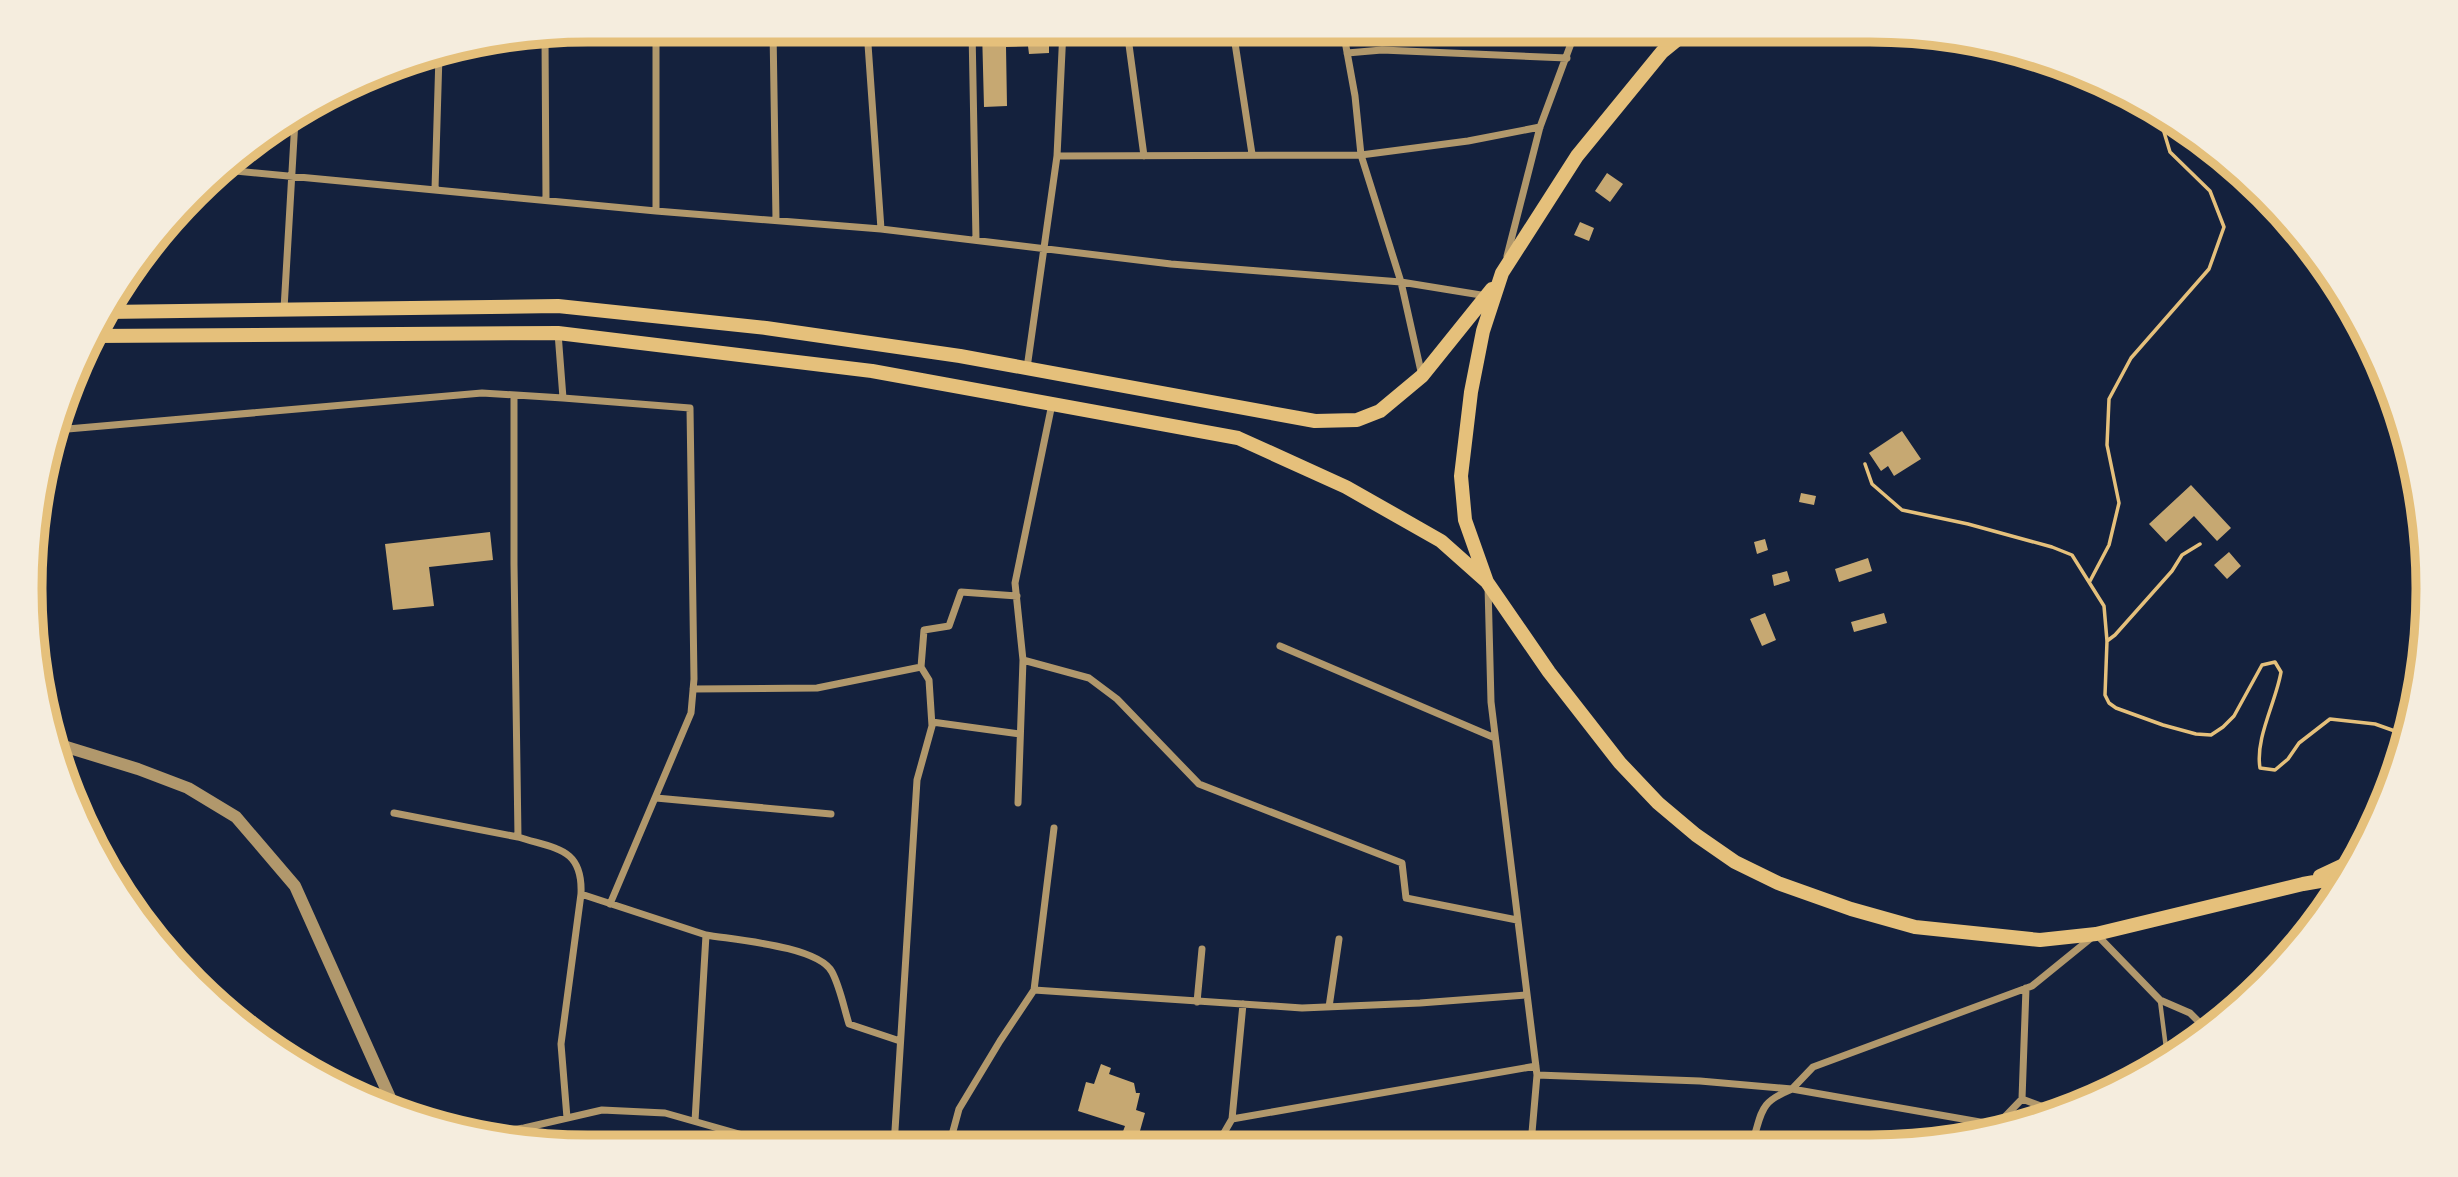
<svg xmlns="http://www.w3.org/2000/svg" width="2458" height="1177" viewBox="0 0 2458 1177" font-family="Inter,sans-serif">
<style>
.building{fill:#c6a872}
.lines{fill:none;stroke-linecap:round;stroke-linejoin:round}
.path{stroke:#e5c07b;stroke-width:3.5}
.service{stroke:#b1986c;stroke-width:4.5}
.minor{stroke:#b1986c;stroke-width:7}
.tertiary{stroke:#b1986c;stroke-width:12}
.secondary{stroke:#e5c07b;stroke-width:14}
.rim{fill:none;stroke:#e5c07b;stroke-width:9}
</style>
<rect width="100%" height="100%" fill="#14213d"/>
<path class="building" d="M982,30h67v23l-20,1 -1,-8 -22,1 1,59 -23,1z
M1607,173l16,11 -13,18 -15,-11z
M1580,222l14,6 -5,13 -15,-6z
M1902,431l19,28 -27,17 -6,-10 -7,5 -12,-18z
M2191,485l40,43 -14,13 -23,-25 -28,26 -17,-18z
M1801,493l15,3 -2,9 -15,-3z
M490,532l3,28 -64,7 5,39 -41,4 -8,-66z
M1765,539l3,11 -11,4 -3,-12z
M2229,552l12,14 -14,13 -13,-14z
M1868,558l4,13 -33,11 -4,-13z
M1787,571l3,10 -16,5 -2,-11z
M1765,613l11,27 -14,6 -12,-27z
M1884,613l3,10 -33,9 -3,-10z
M1101,1064l10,4 -2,6 25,9 2,10h4l-4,17 9,3 -9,32h-18l7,-19 -47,-15 8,-29 8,2z"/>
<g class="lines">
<path class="path" d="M1865,464l7,20 30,26 66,14 84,23 20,8 32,51 3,35 -2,54 4,8 7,5 47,17 33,9 15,1 12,-8 11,-11 28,-51 13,-3 6,10c-5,30 -26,66 -21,96l15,2 13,-11 11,-16 31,-24 45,5 31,11
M2090,581l19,-36 10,-42 -12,-58 2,-46 22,-41 78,-89 15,-42 -14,-36 -40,-39 -12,-40
M2107,641l8,-6 57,-64 10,-16 18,-11"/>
<path class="service" d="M2160,1001l7,55"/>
<path class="minor" d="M656,30v181
M773,30l3,190
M867,30l14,199
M972,30l4,210
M1127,30l17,126
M1233,30l19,124
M1343,30l12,66 6,59 40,127 21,94
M545,37l1,163
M1347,53l35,-3 185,8
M1057,156l304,-1 107,-14 72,-14
M225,170l431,41 225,18 290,35 230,18 86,14
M435,189l4,-134
M1507,256l33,-129 36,-97
M284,309l11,-189
M1027,368l30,-212 6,-126
M514,395v169l4,273c37,12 65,10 63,57
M563,398l127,10 4,271 -3,34 -81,191
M1052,404l-37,179 8,77 66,18 28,21 82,85 203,79 4,35 111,22
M56,430l426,-37 81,5 -5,-65
M1488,586l3,116 46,373 163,6 92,8 21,-22 219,-81 64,-52 64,66 30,13 19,19
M1280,646l215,92
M693,689l124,-1 104,-21
M932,722l88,12
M656,798l175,16
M1018,803l5,-143
M394,813l124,24
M706,935c29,5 112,11 126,37 8,15 12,36 17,52l51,17
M1034,990l20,-162
M1197,1002l5,-53
M1329,1007l10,-68
M2022,1099l4,-111
M567,1118l-6,-74 20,-150 125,41 -11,186
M1232,1119l11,-115
M524,1128l6,13
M474,1135l50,-7 78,-18 63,3 120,34
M1752,1143c11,-32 6,-40 40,-54l205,36 25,-26 35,13
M1531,1144l6,-69
M1217,1145l15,-26 304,-53
M894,1146l23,-366 15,-54 -3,-46 -8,-13 3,-37 25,-4 12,-34 56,4
M949,1146l10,-37 41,-68 34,-51 268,18 118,-5 107,-8"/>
<path class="tertiary" d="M60,745l78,24 50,19 48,29 59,69 101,225"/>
<path class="secondary" d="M1689,30l-27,22 -85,104 -75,117 -19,58 -12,61 -10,84 4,44 22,62 62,90 71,91 38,40 38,32 39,27 43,21 73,26 64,18 125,13 56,-6 207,-50 40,-7
M106,312l452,-6 208,22 194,28 355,65 42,-1 23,-9 42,-35 70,-87
M93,336l465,-3 314,38 366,67 108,49 95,54 45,40
M2320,876l32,-15"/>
</g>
<path d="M0 0H2458V1177H0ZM588 42H1870A546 546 0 0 1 2416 588V589A546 546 0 0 1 1870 1135H588A546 546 0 0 1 42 589V588A546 546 0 0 1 588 42Z" fill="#f5edde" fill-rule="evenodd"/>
<path class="rim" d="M588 42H1870A546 546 0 0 1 2416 588V589A546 546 0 0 1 1870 1135H588A546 546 0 0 1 42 589V588A546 546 0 0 1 588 42Z"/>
</svg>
